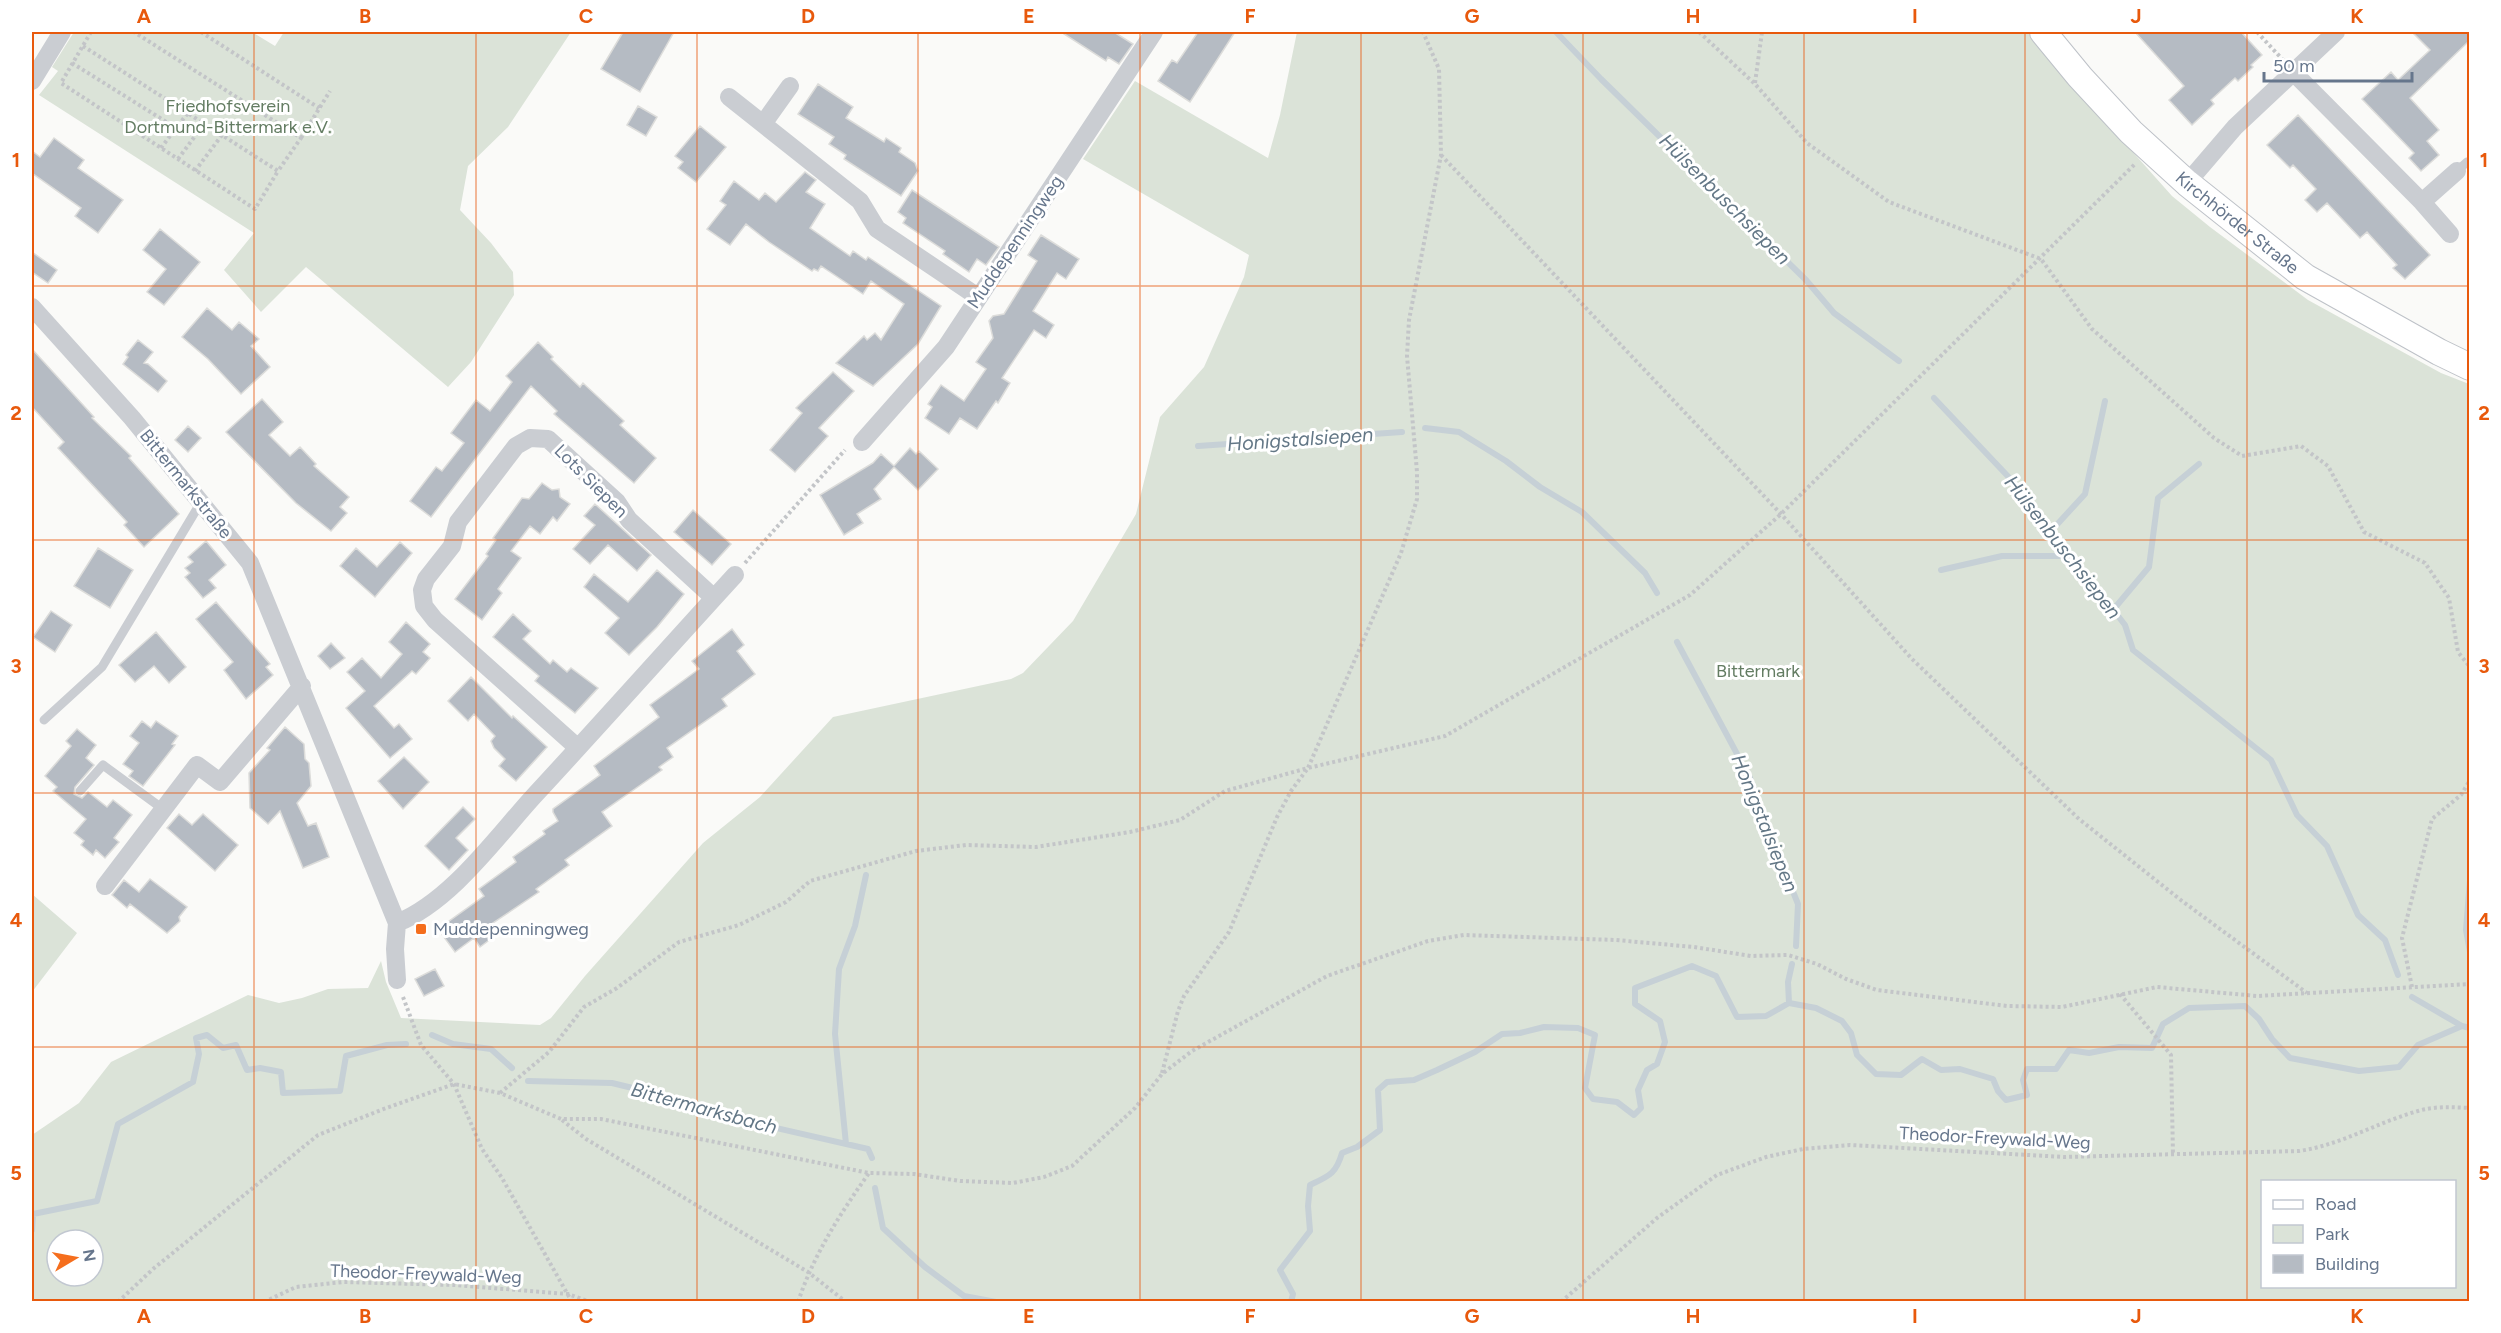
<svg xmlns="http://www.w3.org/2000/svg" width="2501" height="1333" viewBox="0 0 2501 1333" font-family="Figtree,sans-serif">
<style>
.green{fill:#dbe3d8;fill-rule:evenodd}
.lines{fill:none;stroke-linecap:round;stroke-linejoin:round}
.stream{stroke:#c6d0d6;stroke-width:6}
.building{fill:#b5bbc3;stroke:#dcdcda;stroke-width:1.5}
.secondary-casing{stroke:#bec2c8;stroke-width:28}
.path{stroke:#c3c5c8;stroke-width:4;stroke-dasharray:3 3;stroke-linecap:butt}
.lane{stroke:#cacdd2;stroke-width:9}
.street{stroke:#cacdd2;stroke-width:18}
.secondary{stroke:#fff;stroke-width:26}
.grid{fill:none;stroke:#e8590c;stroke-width:1.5;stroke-opacity:0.55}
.poi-dot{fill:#f56e1d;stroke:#fff;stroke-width:2}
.labels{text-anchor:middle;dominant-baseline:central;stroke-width:6;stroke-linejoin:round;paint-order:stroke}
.park-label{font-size:18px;fill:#637c62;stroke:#fff}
.street-label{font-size:18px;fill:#66768c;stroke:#fff}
.poi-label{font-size:18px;fill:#66768c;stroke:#fff;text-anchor:start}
.water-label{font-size:20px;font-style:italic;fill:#637786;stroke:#fff}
.neatline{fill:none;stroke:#e8590c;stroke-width:2}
.grid-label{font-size:20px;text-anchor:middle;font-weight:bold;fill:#e8590c}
</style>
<rect width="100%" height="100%" fill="#fafaf8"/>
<path class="green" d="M74,32h178l23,14 9,-14h287l-63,95 -40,39 -8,44 31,33 22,29 1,23 -43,67 -23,25 -142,-120 -45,45 -37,-42 30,-37 -215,-138 19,-24 -6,-4z
M1297,32h732l28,35 115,129 38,31 98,73 133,73 28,11v917h-2437v-166l47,-32 32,-41 137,-67 31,8 23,-5 26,-9 40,-1 13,-27 5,21 15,36 139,7 11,-7 34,-42 118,-133 57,-46 73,-80 178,-38 12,-6 50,-52 63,-107 24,-97 44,-50 40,-90 5,-22 -166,-96 52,-78 133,77 12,-43zM2262,1182h192v104h-192zM57,1240h36v36h-36z
M32,894l45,39 -45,59z"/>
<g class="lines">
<path class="stream" d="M1556,32l45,47 205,201 28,33 65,48
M1934,398l85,90 106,137 8,25 138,110 26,55 30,31 31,69 27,25 13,35
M1425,428l34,4 47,29 34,26 42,25 63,61 12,20
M1198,446l204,-14
M2052,530l33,-36 20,-93
M1941,570l61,-14h69
M2113,610l36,-43 9,-69 41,-34
M1677,642l73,136 16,47 32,79 -2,42
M2470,880l-4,50 4,22
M2412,997l50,29
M1789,1003l-1,-21 4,-18
M432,1035l21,9 38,5 21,19
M528,1081l84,2 70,17 55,19 131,30 4,9
M846,1144l-11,-110 4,-65 16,-43 11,-51
M875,1188l8,40 42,39 39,29 32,6
M32,1230l1,-16 64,-13 21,-77 75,-42 6,-28 -3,-16 11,-3 16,13 13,-3 11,25 13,-2 21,4 2,21 57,-2 6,-35 41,-11 19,-1
M1291,1302l2,-8 -13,-24 30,-39 -2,-25 2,-21c19,-9 26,-11 32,-32l15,-6 23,-17 -2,-40 9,-8 27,-2 23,-10 38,-18 27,-18 18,-1 24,-6 34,1 17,7 -10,53 8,11 24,3 17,13 7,-7 -3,-18 9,-20 10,-6 8,-22 -5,-21 -25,-17v-16l57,-22 24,10 21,41 29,-1 23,-13 27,5 26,13 9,12 6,22 19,19 25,1 21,-16 19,11 19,-1 33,10 5,12 8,9 21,-5 -4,-15 4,-11h29l13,-19 20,3 30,-6 33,1 11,-24 26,-16 56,-2 14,13 13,20 18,19 69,13 40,-4 19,-22 44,-19 8,2"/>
</g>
<path class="building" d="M623,32h51l-34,60 -39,-23z
M1061,32h53l19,12 -14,20 -11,-7 -2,4z
M1198,32h37l-45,70 -32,-21 14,-21 5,3z
M2135,32h106l21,23 -11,10 2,2 -15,14 -3,-3 -24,22 3,4 -22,21 -23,-25 15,-14z
M2412,32h57v9l-59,57 29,32 -12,11 12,14 -18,16 -12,-13 5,-5 -52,-54 29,-27 7,8 32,-30z
M818,84l35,23 -7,11 38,24 2,-4 15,10 -2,4 16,11 3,8 -17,25 -57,-37 2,-4 -17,-11 5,-7 -36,-23z
M638,106l19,11 -11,19 -19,-11z
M2298,115l132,140 -25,24 -12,-11 4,-3 -30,-33 -7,6 -33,-35 -10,9 -12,-12 11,-11 -23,-24 -3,3 -23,-23z
M700,126l26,21 -30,35 -18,-14 5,-6 -8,-6z
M54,138l30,22 -6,8 45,32 -25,33 -23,-17 6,-8 -49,-35v-22l8,6z
M805,172l11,8 -10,12 19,12 -15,24 40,28 3,-5 13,9 2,-3 73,49 -23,38 -45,42 -37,-23 28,-27 3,4 8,-7 6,7 23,-36 -33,-23 -8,13 -42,-28 -3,5 -4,-2 -2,2 -43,-29 -23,-18 -16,21 -23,-16 19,-24 -6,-4 14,-20 25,19 6,-7 11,9z
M912,190l87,57 -13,18 -9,-6 -8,13 -26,-18 2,-3 -42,-28 3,-5 -8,-6z
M160,229l40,33 -36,43 -17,-13 19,-23 -23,-19z
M1041,235l38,24 -13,20 -9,-6 -24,38 21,14 -8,13 -12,-8 -32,48 8,5 -12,20 -2,-2 -19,28 -17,-11 -11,16 -24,-16 7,-11 -4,-3 13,-19 23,16 22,-32 -10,-7 17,-24 -4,-17 4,-5 11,-2 33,-53 -9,-6z
M32,252l25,18 -9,13 -16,-11z
M207,308l25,22 7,-8 20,17 -8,7 19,21 -29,27 -33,-35 -26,-22z
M138,340l15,12 -9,11 4,1 19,17 -9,11 -35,-28 5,-7 -2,-2z
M538,342l15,15 -2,2 29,28 3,-4 41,38 -4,4 36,33 -22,25 -80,-69 3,-3 -26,-25 -100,131 -21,-16 26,-34 6,4 22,-28 -13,-10 25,-33 14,11 22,-29 -6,-6z
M32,349l62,68 -2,1 39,38 -2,2 50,56 -35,33 -20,-22 3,-3 -69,-74 6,-6 -32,-35z
M833,372l21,19 -35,37 9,8 -33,36 -25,-22 32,-37 -6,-5z
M262,399l21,23 -14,13 21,21 10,-9 16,17 -2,2 35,31 -9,10 7,6 -16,18 -35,-28 -70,-71z
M188,426l13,12 -13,14 -13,-12z
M910,448l6,6 3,-3 19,18 -20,21 -24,-23 -20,22 7,10 -24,15 6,9 -19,12 -24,-40 53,-32 8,-9 13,12z
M542,483l10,7 7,-1 1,8 10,7 -13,17 -4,-4 -13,17 -10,-8 -19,25 10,7 -23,31 4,4 -20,27 -27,-21 33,-43 -2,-2 10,-14 -3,-2 19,-26 10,-14 7,1z
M595,504l56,51 -14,16 -29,-26 -18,19 -17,-15 22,-24 -11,-9z
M693,510l38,34 -19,21 -38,-33z
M206,541l20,24 -17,15 7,8 -13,10 -18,-21 5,-4 -5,-5 8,-6 -5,-5z
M400,542l12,11 -37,44 -35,-31 16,-18 21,19z
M98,548l35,22 -23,38 -36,-22z
M657,570l27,24 -27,33 -28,28 -24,-22 14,-15 -35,-31 10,-13 34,28z
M216,602l54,62 -4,3 7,8 -27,24 -22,-29 9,-8 -37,-43z
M51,611l21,14 -17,27 -22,-15z
M513,614l18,17 -8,8 27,25 3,-4 14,12 4,-4 27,20 -23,25 -40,-32 4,-5 -46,-39z
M406,622l24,22 -7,8 7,6 -14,16 -4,-3 -38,35 20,22 5,-4 13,15 -22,19 -44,-50 19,-17 -18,-19 15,-14 19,20 21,-24 -13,-12z
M732,629l12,16 -7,6 18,23 -33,25 5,7 -60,42 6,9 -14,10 3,3 -60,42 10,14 -47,34 4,5 -33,24 3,3 -46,31 7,9 -20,15 -6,-9 -19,14 -17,-23 46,-33 -5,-7 37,-27 -3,-5 32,-23 -2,-3 15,-10 -5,-9v-3l47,-34 -6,-9 65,-49 -9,-12 49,-36 -7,-8z
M156,632l30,35 -17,16 -15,-17 -19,16 -16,-17z
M331,643l14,15 -15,11 -12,-13z
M471,677l41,41 1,-2 34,31 -31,34 -17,-15 6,-7 -11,-11 -3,-7 4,-5 -21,-22 -6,7 -20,-20z
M142,721l9,7 5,-7 22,15 -6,8 3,1 -32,41 -14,-10 4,-5 -10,-7 16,-21 -9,-7z
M285,727l19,17 1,15 4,4 2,23 -14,17 11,23 8,-3 13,34 -26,11 -23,-57 -12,13 -18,-16 -1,-35 21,-23 -3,-2z
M77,729l19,16 -10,13 8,7 -19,22 -1,7 8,4 6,-6 19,15 6,-7 19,15 -18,23 5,4 -14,16 -9,-8 -3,5 -12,-10 3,-4 -10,-8 12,-14 -33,-28 4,-4 -12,-11 26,-30 -5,-5z
M404,757l25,25 -26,27 -25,-28z
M463,807l12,12 -19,19 12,12 -19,20 -24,-24z
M179,814l13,11 11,-11 35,31 -23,26 -48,-43z
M150,879l37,28 -8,10 1,4 -13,12 -37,-29 -3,4 -15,-13 12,-15 15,12z
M435,969l9,17 -20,10 -9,-17z"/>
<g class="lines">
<g class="secondary-casing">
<g id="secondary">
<path id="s1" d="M2043,32l37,45 51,55 56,51 118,94 134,75 31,15"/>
</g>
</g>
<path class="path" d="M91,32l-30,51 194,126 23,-38
M201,32l118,76
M1699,32l56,52 52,59 82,59 152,57 51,70 122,109 28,18 59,-10 27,20 36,66 61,31 24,35 9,54 12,15
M2257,32l26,28
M83,46l195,125 23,-33 -167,-106
M72,63l104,65 12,-15
M1755,83l7,-51
M301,138l29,-47
M161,148l15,-20
M1441,155l340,359 131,145 167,160 103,82 125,92
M178,159l26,-35
M195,171l27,-36
M745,563l100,-113
M2412,987l-10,-49 30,-119 29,-24 9,-15
M2120,994l51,61 2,100
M403,997l18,48 33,39 28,65 20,29 70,124
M1162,1073l16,-62 6,-15 45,-64 48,-115 14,-26 17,-23 137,-32 245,-141 91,-81 354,-350
M500,1093l49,-41 35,-45 33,-19 62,-46 60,-17 47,-23 24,-21 106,-30 50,-6 70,2 94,-15 50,-12 45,-29 83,-23 93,-215 16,-54v-27l-10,-116 2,-36 32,-165 -2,-86 -16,-37
M562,1120l24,19 222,133 38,30
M118,1302l35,-33 165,-134 63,-25 73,-26 46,9 61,26h40l268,54 45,1 46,7 53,2 31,-6 28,-11 63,-58 27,-34 30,-23 135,-75 101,-35 36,-6 152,5 78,7 57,9 37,-1 29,9 29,15 31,11 130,16 55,1 95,-20 100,9 213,-12
M264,1302l32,-15 47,-5 111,3 114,9 22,8
M798,1302c16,-48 42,-88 71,-129
M1561,1302l96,-84 60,-43 49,-18 37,-8 47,-4 214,12 235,-6c42,-6 79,-29 119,-40 17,-5 34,-4 52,-3"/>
<path class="lane" d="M2457,171l10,-9 3,2
M44,720l58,-53 99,-165
M80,791l23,-26 60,44"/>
<path class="street" d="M2293,72l129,130 28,32
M32,81l30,-49
M729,97l131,104 17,28 101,68
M763,124l27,-38
M2187,183l48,-56 101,-95
M2422,202l35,-31
M32,307l100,111 118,145 147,360 -2,26 2,31
M862,442l84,-95 208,-315
M714,598l21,-23
M105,886l92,-121 23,17 82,-96
M397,923c53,-21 98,-84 136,-126 61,-66 121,-133 181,-199l-85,-78 -12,-18 -69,-63 -18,-1 -14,8 -58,76 -6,24 -26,33 -4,11 2,16 11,14 143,128"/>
<use href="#secondary" class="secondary"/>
</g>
<path class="grid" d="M254,32v1270M476,32v1270M697,32v1270M918,32v1270M1140,32v1270M1361,32v1270M1583,32v1270M1804,32v1270M2025,32v1270M2247,32v1270M32,286h2438M32,540h2438M32,793h2438M32,1047h2438"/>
<rect class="poi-dot" x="415" y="923" width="12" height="12" rx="3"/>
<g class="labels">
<g class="park-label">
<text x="228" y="106">Friedhofsverein<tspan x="228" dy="21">Dortmund-Bittermark e.V.</tspan></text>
<text x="1758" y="671">Bittermark</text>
</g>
<g class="street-label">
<text stroke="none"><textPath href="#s1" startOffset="273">Kirchhörder Straße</textPath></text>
<text transform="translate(1015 242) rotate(-56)">Muddepenningweg</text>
<text transform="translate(591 481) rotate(45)">Lots Siepen</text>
<text transform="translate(186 484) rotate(51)">Bittermarkstraße</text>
<text transform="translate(1995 1138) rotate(3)">Theodor-Freywald-Weg</text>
<text transform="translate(426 1274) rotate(2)">Theodor-Freywald-Weg</text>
</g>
<g class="poi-label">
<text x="433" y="929">Muddepenningweg</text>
</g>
<g class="water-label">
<text transform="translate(1725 199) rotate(45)">Hülsenbuschsiepen</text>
<text transform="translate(1300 439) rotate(-4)">Honigstalsiepen</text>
<text transform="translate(2063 547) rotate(52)">Hülsenbuschsiepen</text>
<text transform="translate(1765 823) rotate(68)">Honigstalsiepen</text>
<text transform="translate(704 1108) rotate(15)">Bittermarksbach</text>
</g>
</g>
<rect width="2501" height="1333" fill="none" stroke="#ffffff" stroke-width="66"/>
<rect x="2261" y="1180" width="195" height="108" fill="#ffffff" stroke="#c2c8d1" stroke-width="1.5"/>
<rect x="2273" y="1200" width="30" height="9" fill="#ffffff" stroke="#c2c8d1" stroke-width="1.5"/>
<text x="2315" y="1210" font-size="18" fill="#66768c">Road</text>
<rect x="2273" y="1225" width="30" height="18" fill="#dbe3d8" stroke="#c2c8d1" stroke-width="1.5"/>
<text x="2315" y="1240" font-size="18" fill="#66768c">Park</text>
<rect x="2273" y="1255" width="30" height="18" fill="#b5bbc3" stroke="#c2c8d1" stroke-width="1.5"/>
<text x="2315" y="1270" font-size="18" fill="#66768c">Building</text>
<g transform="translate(75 1258) rotate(80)"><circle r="28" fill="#ffffff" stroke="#c2c8d1" stroke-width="1.5"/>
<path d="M0-4.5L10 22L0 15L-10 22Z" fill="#f56e1d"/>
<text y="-9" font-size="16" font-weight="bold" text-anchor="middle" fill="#66768c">N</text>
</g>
<path d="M2264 72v9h148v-9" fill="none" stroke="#66768c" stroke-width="3"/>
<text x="2273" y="72" font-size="18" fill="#66768c" stroke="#ffffff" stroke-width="4.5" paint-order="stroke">50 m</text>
<rect x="33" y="33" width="2435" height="1267" class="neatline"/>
<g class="grid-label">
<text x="144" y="23">A</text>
<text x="365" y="23">B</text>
<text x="586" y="23">C</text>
<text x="808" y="23">D</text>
<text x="1029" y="23">E</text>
<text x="1250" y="23">F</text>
<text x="1472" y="23">G</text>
<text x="1693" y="23">H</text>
<text x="1915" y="23">I</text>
<text x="2136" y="23">J</text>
<text x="2357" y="23">K</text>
<text x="16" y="167">1</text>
<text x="2484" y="167">1</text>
<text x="16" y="420">2</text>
<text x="2484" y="420">2</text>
<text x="16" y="673">3</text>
<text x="2484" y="673">3</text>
<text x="16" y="927">4</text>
<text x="2484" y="927">4</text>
<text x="16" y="1180">5</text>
<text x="2484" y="1180">5</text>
<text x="144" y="1323">A</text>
<text x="365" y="1323">B</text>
<text x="586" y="1323">C</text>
<text x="808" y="1323">D</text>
<text x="1029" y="1323">E</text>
<text x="1250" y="1323">F</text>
<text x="1472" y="1323">G</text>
<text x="1693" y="1323">H</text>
<text x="1915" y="1323">I</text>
<text x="2136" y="1323">J</text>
<text x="2357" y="1323">K</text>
</g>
</svg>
